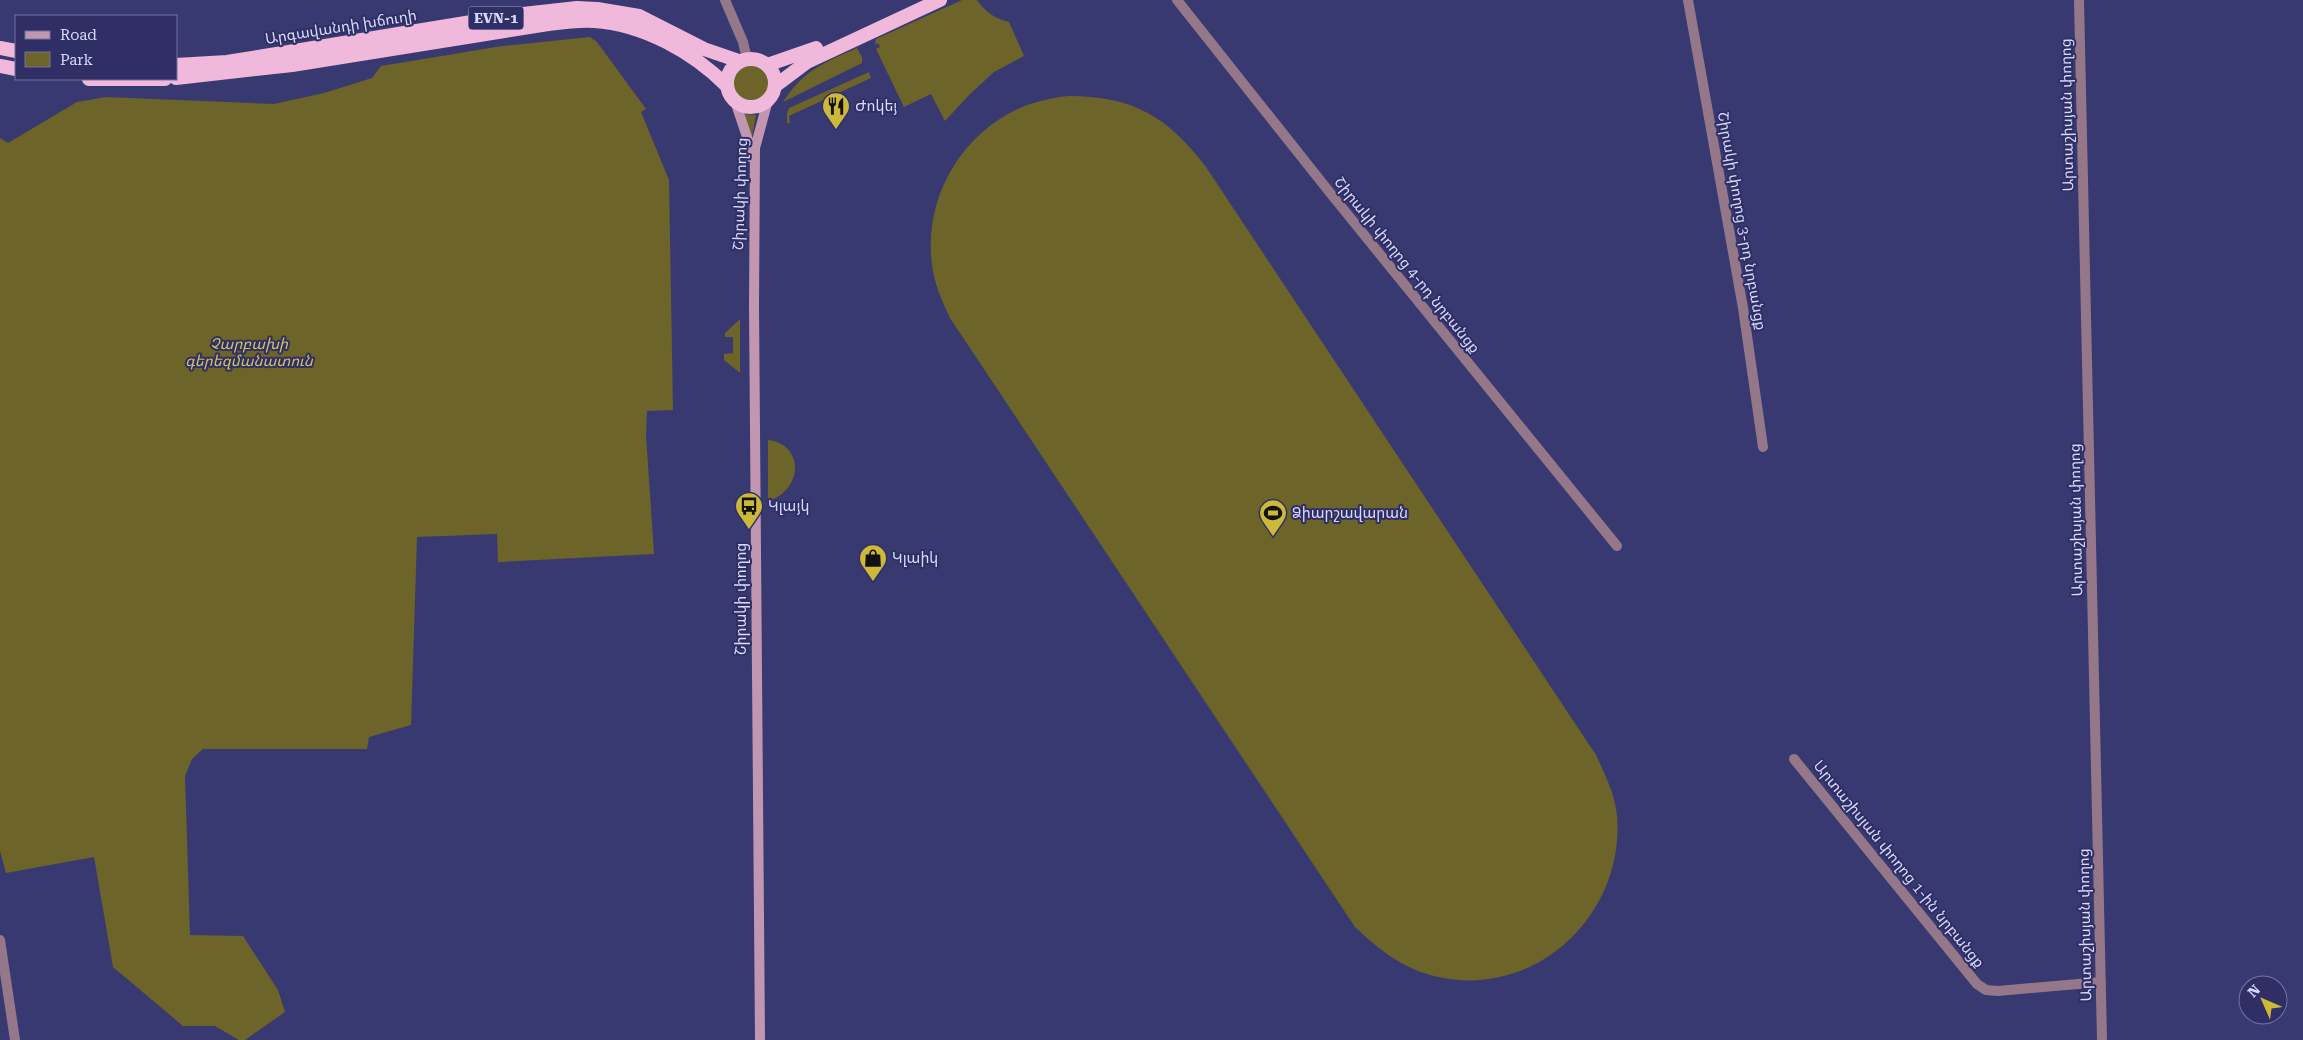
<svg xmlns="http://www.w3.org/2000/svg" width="2303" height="1040" viewBox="0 0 2303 1040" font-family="'Roboto Serif','Noto Sans Armenian',serif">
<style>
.green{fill:#6c6429}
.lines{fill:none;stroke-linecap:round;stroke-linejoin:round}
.minor{stroke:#947889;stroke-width:10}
.secondary{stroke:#c196b1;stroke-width:10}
.trunk{stroke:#f0b9dc;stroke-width:14}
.labels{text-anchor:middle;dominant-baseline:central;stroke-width:4;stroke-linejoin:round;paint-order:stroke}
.shield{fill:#302f65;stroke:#a4a6ce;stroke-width:1}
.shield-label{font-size:14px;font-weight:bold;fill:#d5d9fb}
.street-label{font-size:15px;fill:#d5d9fb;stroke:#302f65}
.poi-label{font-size:15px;fill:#d5d9fb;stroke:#302f65;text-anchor:start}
.park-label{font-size:15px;font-style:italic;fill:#d0c263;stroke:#302f65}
</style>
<rect width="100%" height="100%" fill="#393971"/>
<path class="green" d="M962,0h15c8,12 19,19 32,22l15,34 -30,16 -24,22 -25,27 -14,-27 -27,13 -28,-58 4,-2 -2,-4 -3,2 1,-6z
M590,37l7,5 49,67 -5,3 28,68 4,230 -26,1 -1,24 8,119 -156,8 -1,-28 -80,3 -6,188 -42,12 -2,12h-164l-11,10 -7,17 5,159 53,1 35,54 7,22 -40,28h-6l-24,-14h-32l-70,-59 -19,-110 -88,16 -6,-22v-713l8,5 69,-41 29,-5 168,7 50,-11 48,-15 9,-12 121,-20z
M857,48l5,9v6l-79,39c22,-33 39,-38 74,-54z
M733 82a18 18 0 1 1 36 0a18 18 0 1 1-36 0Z
M869,72l2,6 -82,38 1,7h-3v-10l2,-5z
M1068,96c65,0 99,20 138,71l390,588c9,20 19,39 21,61 8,100 -83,185 -183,160 -32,-8 -56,-27 -79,-49l-405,-609c-7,-15 -14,-30 -17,-47 -12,-67 25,-136 87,-163 16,-7 32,-10 48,-12z
M745,114l11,1 -4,22h-2z
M740,319v54l-16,-13v-6l9,-1v-16h-8v-4z
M768,440c38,5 34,51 0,61z"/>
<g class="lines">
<path class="minor" d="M725,0l18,42 4,17
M1177,0l154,194 286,352
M1688,0l55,308 20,139
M2079,0l23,1040
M1794,759l183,225 9,6 12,1 103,-9
M0,940l15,100"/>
<path class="secondary" d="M735,101l13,39 2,17
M760,1040l-6,-733 1,-159 13,-48"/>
<path class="trunk" d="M0,48l16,3
M727 83a24 24 0 1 1 48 0a24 24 0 1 1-48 0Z
M176,65l51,-3 287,-47 63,-7 20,1 42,7 65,33 35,12
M767,65l49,-17
M0,66l16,3
M176,78l116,-13 256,-41c16,-2 31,-4 46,-3 49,3 99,31 133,65
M89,79h76
M775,86l32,-24 133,-62"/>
</g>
<defs>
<g id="restaurant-pin" transform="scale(1.4375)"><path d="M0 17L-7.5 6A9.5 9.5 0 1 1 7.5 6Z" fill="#ccb939" stroke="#302f65"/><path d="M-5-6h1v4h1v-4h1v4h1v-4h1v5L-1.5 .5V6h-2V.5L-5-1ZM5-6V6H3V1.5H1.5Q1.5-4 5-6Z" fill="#111"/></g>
<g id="bus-pin" transform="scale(1.4375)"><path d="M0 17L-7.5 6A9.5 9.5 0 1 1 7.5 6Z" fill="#ccb939" stroke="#302f65"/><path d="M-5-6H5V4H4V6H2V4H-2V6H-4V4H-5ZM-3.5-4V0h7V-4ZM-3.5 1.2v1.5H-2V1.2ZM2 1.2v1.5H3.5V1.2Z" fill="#111"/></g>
<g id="stadium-pin" transform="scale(1.4375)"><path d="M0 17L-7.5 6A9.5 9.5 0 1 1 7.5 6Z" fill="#ccb939" stroke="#302f65"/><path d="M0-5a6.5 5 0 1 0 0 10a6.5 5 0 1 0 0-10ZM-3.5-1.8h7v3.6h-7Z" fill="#111"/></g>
<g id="shop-pin" transform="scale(1.4375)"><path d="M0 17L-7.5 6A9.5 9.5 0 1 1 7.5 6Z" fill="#ccb939" stroke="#302f65"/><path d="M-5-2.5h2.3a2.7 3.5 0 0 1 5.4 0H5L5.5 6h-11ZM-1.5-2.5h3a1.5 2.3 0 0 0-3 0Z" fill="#111"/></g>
</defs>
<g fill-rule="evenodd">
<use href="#restaurant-pin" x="836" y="106"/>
<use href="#bus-pin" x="749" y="506"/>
<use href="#stadium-pin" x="1273" y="513"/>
<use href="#shop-pin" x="873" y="558"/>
</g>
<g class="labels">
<rect class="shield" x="468.5" y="6.5" width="55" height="23" rx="4"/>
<g class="shield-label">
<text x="496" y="18">EVN-1</text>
</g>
<g class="street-label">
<text transform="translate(341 27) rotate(-9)">Արգավանդի խճուղի</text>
<text transform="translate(2067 115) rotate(-91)">Արտաշիսյան փողոց</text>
<text transform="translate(740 194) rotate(-88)">Շիրակի փողոց</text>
<text transform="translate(1742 221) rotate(80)">Շիրակի փողոց 3-րդ նրբանցք</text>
<text transform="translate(1407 265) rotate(51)">Շիրակի փողոց 4-րդ նրբանցք</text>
<text transform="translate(2076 520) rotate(-91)">Արտաշիսյան փողոց</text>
<text transform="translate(741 599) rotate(-90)">Շիրակի փողոց</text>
<text transform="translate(1899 864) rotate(51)">Արտաշիսյան փողոց 1-ին նրբանցք</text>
<text transform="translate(2085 925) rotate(-91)">Արտաշիսյան փողոց</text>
</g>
<g class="poi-label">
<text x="855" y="106">Ժոկեյ</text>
<text x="768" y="506">Կլայկ</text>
<text x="1292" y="513">Ձիարշավարան</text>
<text x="892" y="558">Կլաիկ</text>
</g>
<g class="park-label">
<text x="249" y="344">Չարբախի<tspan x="249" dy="17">գերեզմանատուն</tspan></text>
</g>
</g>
<rect x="15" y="15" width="162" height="65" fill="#302f65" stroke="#7273a1"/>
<rect x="25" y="31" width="25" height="8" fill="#c196b1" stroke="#7273a1"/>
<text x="60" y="40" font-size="15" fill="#d5d9fb">Road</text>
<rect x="25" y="52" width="25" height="15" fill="#6c6429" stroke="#7273a1"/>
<text x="60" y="65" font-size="15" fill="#d5d9fb">Park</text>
<g transform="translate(2263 1000) rotate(315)"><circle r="24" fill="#302f65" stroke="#7273a1"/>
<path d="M0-4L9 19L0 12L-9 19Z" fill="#ccb939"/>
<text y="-8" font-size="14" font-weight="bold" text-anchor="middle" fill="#d5d9fb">N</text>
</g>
</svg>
